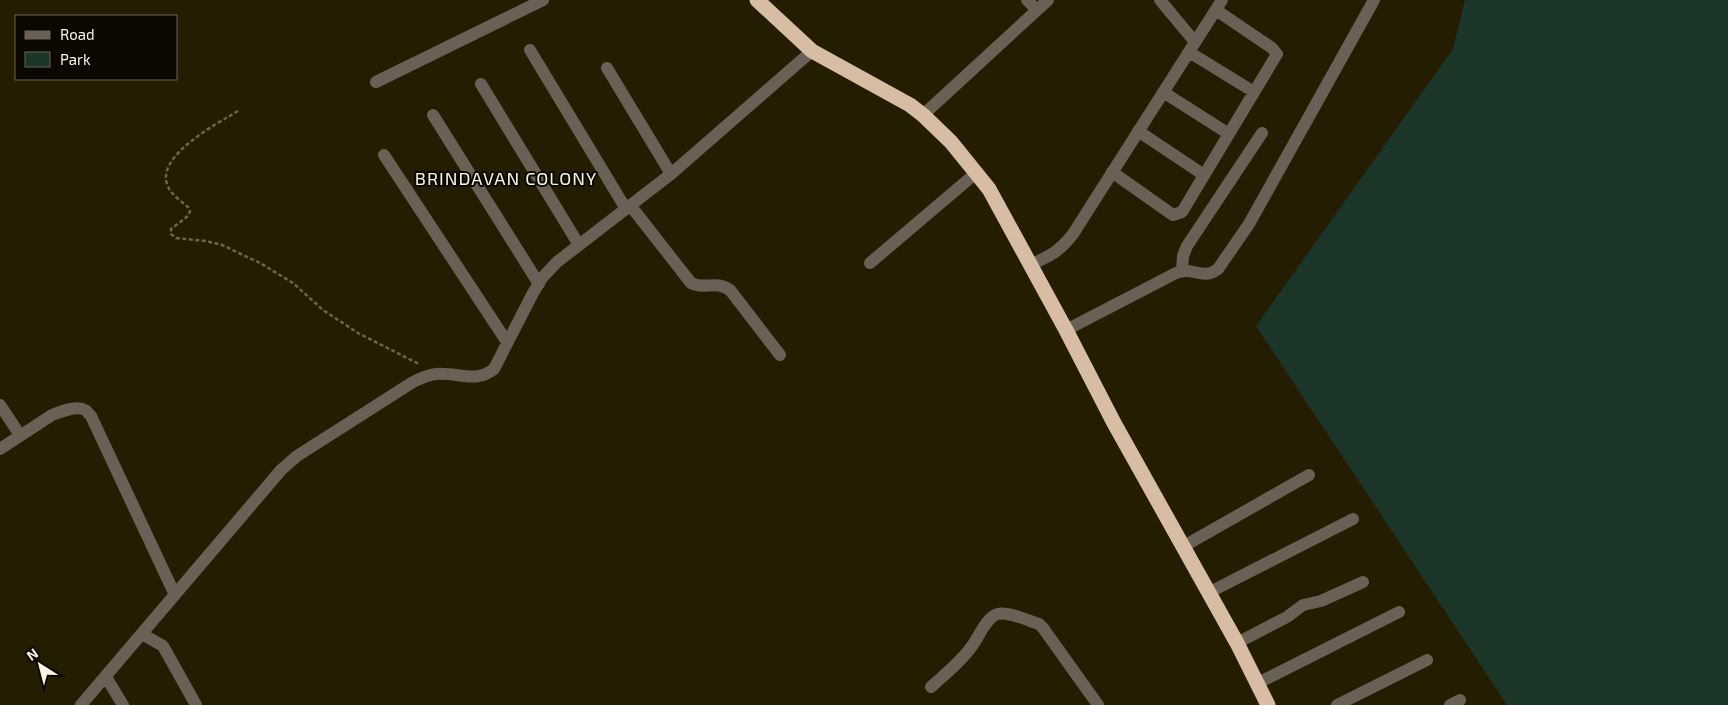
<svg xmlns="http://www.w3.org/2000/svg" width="1728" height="705" viewBox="0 0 1728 705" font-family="'Exo 2',sans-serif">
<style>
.green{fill:#1c3529}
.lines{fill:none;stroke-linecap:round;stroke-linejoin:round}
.path{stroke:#6c654d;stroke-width:2.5;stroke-dasharray:4 2.5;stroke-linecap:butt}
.minor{stroke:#6a6056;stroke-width:12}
.highway{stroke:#d8bda5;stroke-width:15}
.labels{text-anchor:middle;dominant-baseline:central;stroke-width:4;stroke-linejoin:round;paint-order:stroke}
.neighbourhood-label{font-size:18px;letter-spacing:1px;fill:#f8f3e2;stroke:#0b0701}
</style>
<rect width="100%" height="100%" fill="#251d01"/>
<path class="green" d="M1465,0h263v705h-221l-251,-379 197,-277z"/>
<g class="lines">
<path class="path" d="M238,111c-20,12 -81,44 -71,73 3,10 14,17 21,23l2,4 -2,5 -17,13v5l5,4 30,3 16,4 38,18 33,20 30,27 35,23 61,31"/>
<path class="minor" d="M1027,0l10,10
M1160,0l35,42
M530,50l96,159
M1189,52l65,40
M607,68l64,106
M376,82l167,-82
M481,84l98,161
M1163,92l66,42
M433,115l106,169
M923,115l125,-115
M1138,131l66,44
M384,155l123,187
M1112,172l61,43 9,-3 95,-158 -5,-6 -56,-38
M630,205l61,78c12,7 25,-3 39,7l50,65
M870,263l106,-90
M1030,265c20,-9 29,-13 43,-31l149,-234
M1182,271l1,-15 4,-10 75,-113
M1066,330l110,-57c18,-7 26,8 42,-4l31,-45 125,-224
M0,405l20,30
M0,449l52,-34c8,-3 25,-10 33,-5 3,2 4,4 6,6l84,179
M1184,546l125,-71
M1210,592l143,-73
M142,634l21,12 33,59
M1237,643l50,-26 16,-12 18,-4 42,-19
M106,677l17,28
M1258,683l141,-71
M931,687c14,-13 30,-25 41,-41 7,-9 14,-29 26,-32 10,-3 31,7 41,10l4,4 55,77
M81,705l200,-235 16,-14 116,-74c8,-4 14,-7 23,-8 22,-2 39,10 58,-5l39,-76 9,-15 15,-16 114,-88 141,-123
M1337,705l90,-45
M1450,705l10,-5"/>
<path class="highway" d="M757,0l55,51 98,54 13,10 28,27 38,47 77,141 48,93 123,220 31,62"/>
</g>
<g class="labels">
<g class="neighbourhood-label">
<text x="506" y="178">BRINDAVAN COLONY</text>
</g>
</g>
<rect x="15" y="15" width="162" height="65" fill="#0b0701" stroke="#6a655b"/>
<rect x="25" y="31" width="25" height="8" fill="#6a6056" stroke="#6a655b"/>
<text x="60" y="40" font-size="15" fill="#f8f3e2">Road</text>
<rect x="25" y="52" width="25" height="15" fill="#1c3529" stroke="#6a655b"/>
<text x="60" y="65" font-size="15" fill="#f8f3e2">Park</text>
<g transform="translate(40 665) rotate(324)" stroke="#0b0701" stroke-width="4" paint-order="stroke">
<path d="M0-4L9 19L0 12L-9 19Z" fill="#f8f3e2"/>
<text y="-8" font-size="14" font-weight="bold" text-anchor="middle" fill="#f8f3e2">N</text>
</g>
</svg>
